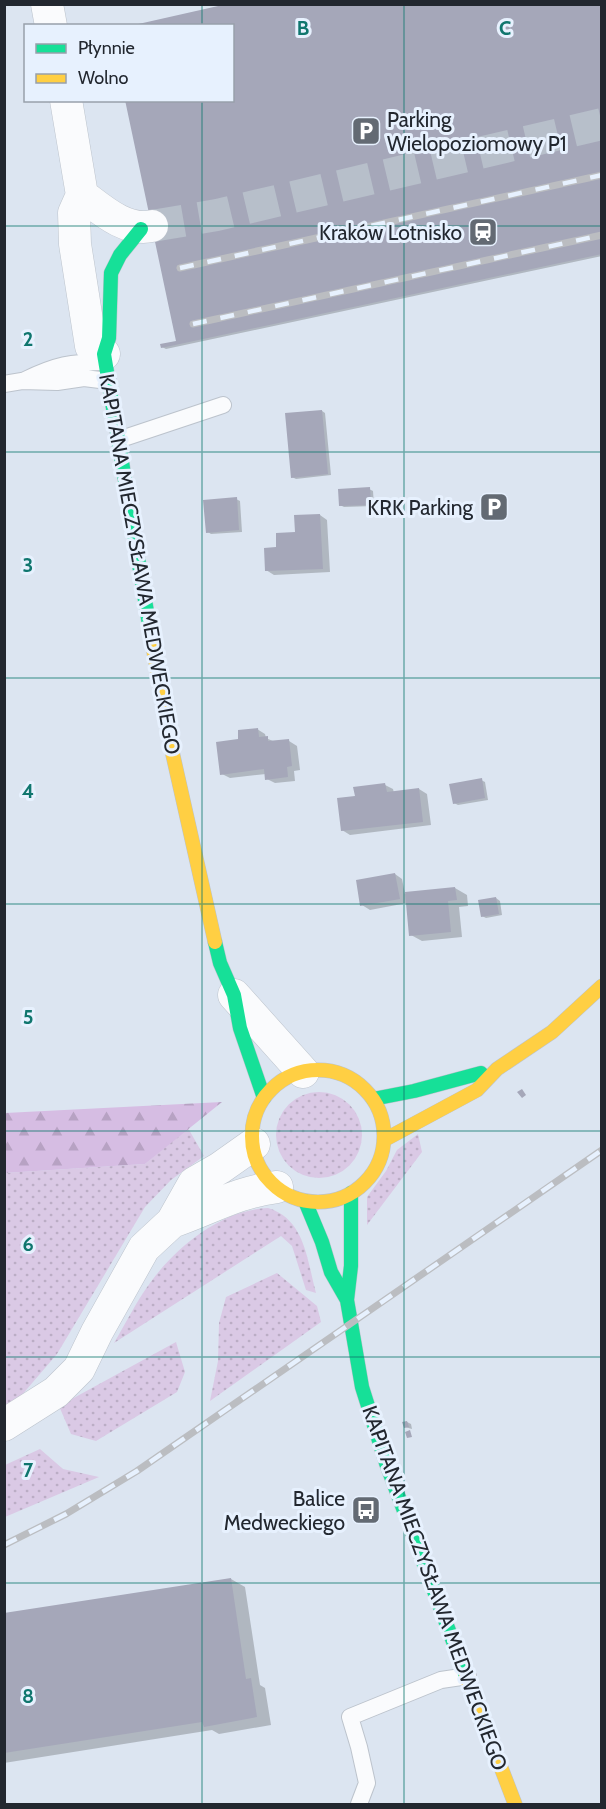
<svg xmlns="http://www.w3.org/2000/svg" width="606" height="1809" viewBox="0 0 606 1809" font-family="Cabin,sans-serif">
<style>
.grass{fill:url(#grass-dots)}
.forest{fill:url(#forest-firs)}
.shadow{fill:#0003}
.building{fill:#a5a7b9}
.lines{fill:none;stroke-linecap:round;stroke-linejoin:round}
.street-tunnel{stroke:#b7bfca;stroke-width:32;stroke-dasharray:32 16;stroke-linecap:butt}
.lane-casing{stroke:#bcc3cc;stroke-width:18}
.street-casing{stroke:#bcc3cc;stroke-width:33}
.fast-casing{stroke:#bcc3cc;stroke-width:15}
.slow-casing{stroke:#bcc3cc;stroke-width:15}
.lane{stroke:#fafbfd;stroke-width:16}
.street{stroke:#fafbfd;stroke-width:32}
.fast{stroke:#16e098;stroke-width:14}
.slow{stroke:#ffcf43;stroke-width:14}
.rail-casing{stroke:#bbbdc1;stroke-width:7}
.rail{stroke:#e7f1fe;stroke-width:4.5;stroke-dasharray:14;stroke-linecap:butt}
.grid{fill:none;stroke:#0f766e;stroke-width:1.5;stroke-opacity:0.55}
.labels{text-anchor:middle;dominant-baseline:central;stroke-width:6;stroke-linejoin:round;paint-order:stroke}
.poi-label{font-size:21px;fill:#22272f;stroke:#e7f1fe;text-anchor:end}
.street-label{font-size:21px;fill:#22272f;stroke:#e7f1fe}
.grid-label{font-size:20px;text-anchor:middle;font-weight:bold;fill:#0f766e;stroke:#e7f1fe;stroke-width:6;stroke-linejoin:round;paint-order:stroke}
</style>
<defs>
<pattern id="grass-dots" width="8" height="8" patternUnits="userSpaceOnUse" patternTransform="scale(1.5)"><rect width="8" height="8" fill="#dac9e5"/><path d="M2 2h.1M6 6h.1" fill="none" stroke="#bbadc5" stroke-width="1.8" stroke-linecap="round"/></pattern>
<pattern id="forest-firs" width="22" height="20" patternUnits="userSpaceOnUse" patternTransform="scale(1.5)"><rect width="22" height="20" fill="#d6bde3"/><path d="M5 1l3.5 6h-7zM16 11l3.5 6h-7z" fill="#b7a2c3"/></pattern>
</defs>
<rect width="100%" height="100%" fill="#dce5f1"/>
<path class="grass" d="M276 1135a43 43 0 1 1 86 0a43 43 0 1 1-86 0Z
M188,1128l16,28 -33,24 -26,27 -88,147 -42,49 -10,4v-234l140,-9z
M418,1134l4,18 -55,73v-28l19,-26 11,-21z
M268,1208c37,11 39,52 48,85l-10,-3 -14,-44 -11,-10 -167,107c12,-20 22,-41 36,-60 26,-36 71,-73 118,-75z
M277,1273l40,33 4,16 -111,79 8,-40 1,-38 7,-26z
M176,1342l9,30 -8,20 -81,49 -25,-7 -12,-28z
M40,1449l23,20 36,8 -94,40v-52z"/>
<path class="forest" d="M222,1102l-77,62 -140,9v-60z"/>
<path class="shadow" d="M235,4h367v252l-436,93 -4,-2 16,-5 54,-242v-74h-95z
M322,411l3,2 6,62 -35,4 -4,-2z
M369,489l4,2 1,15 -30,1 -4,-2z
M236,499l4,2 2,31 -31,2 -3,-2z
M320,515l7,5 3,52 -56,3 -8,-5 12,-21z
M257,729l8,5 1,4 9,4 14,-1 8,5 3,24 -6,1 1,10 -20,2 -8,-4 -1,-5 -36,4 -8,-4 18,-33z
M481,780l4,2 3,18 -30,5 -4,-2z
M385,785l8,4 1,4 25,-4 8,5 4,31 -81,10 -8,-5z
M395,874l7,5 3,15 50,-6 12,7 1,11 -9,1 3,30 -40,4 -11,-6 -4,-32 -37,7 -8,-5z
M496,898l4,3 2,14 -16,3 -4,-2z
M407,1422l4,2 1,5 -7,-2z
M362,1507l4,2 3,10 -5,1 -4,-2z
M231,1579l14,8 15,98 5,3 6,37 -52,9 -7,-4 -208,33v-148z"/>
<path class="building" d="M227,4h375v250l-441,94 -1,-4 16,-3 -51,-241h107v-74l-98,-1z
M322,410l6,64 -37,4 -6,-65z
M370,487l1,18 -32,1 -1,-17z
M237,497l2,33 -33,3 -3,-33z
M320,514l3,55 -58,2 -1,-23 12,-1v-14l19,-1 -1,-17z
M258,728l1,9 9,-1v5l21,-2 3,27 -5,1 1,10 -23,3 -1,-11 -44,6 -4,-33 22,-3v-9z
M482,778l3,20 -32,6 -4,-20z
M385,783l2,9 32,-4 4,34 -82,9 -4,-33 18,-2 -2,-9z
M395,873l5,26 -40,7 -4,-26z
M455,887l2,13 -9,1 3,31 -42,4 -4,-44z
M496,897l3,17 -18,3 -3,-17z
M522,1089l4,6 -4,3 -5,-6z
M407,1421l2,6 -5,1 -2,-6z
M410,1430l2,7 -5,1 -2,-6z
M362,1505l4,12 -7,2 -4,-12z
M231,1578l15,101 5,-1 6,39 -53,10 -2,-5 -198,31v-140z"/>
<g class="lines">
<path class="street-tunnel" d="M152,226l65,-11 385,-91"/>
<g class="lane-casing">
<path id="lane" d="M25,380c31,-15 46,-18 80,-18
M4,384l18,-3 35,1 27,-4 24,3
M118,440l105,-35
M359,1804l8,-21 -8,-36 -9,-30 91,-37 27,-4"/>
</g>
<g class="street-casing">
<path id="street" d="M47,4l4,22
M66,100l16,95 -8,18 1,31 16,102 13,8
M82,195c20,15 44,37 70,31
M234,995l69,77
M172,1222c35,-12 68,-31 105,-35
M4,1425l52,-33 23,-23 18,-37 47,-84 28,-26 22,-39 26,-15 34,-24"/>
</g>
<g class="fast-casing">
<path id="fast" d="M141,229l-21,26 -9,18 -2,65 -5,16 48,288
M215,942l5,21 14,32 6,33 24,70
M373,1099l41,-8 67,-18
M351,1193v73l-4,34 15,87 24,76 80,213
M305,1201l17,41 9,30 16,28"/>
</g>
<g class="slow-casing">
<path id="slow" d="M152,642l20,109 43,191
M252 1136a66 66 0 1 1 132 0a66 66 0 1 1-132 0Z
M384,1140l93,-50 20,-21 55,-37 50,-46
M466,1676l49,128"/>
</g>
<use href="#lane" class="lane"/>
<use href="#street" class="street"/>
<use href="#fast" class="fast"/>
<use href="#slow" class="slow"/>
<g class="rail-casing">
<path id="rail" d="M180,268l422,-93
M193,324l409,-89
M4,1545l62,-31 71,-43 465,-321"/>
</g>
<use href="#rail" class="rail"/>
</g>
<path class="grid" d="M202,4v22M404,4v1800M202,100v1704M4,226h598M4,452h598M4,678h598M4,904h598M4,1131h598M4,1357h598M4,1583h598"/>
<defs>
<g id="parking-square" transform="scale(1.5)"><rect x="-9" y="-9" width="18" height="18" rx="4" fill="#636a73" stroke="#e7f1fe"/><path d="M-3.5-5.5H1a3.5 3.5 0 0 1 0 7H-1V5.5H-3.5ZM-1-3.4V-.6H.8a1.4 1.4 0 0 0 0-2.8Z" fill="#fff"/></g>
<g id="station-square" transform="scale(1.5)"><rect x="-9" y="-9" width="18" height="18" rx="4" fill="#636a73" stroke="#e7f1fe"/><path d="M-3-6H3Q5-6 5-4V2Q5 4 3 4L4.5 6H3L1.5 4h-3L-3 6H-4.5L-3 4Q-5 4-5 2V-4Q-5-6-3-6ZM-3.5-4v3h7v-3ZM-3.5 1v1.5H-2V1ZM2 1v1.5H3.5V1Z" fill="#fff"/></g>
<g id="bus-square" transform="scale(1.5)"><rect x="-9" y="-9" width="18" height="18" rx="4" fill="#636a73" stroke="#e7f1fe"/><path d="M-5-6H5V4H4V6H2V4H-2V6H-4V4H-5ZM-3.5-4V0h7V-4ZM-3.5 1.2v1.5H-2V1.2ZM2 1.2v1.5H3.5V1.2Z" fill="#fff"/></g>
</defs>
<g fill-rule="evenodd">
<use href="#parking-square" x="366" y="131"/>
<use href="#station-square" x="483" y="232"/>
<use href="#parking-square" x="494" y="507"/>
<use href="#bus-square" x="366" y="1510"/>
</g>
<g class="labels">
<g class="poi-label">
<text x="387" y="119" text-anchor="start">Parking<tspan x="387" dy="24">Wielopoziomowy P1</tspan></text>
<text x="462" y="232">Kraków Lotnisko</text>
<text x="473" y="507">KRK Parking</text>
<text x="345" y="1498">Balice<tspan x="345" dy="24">Medweckiego</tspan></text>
</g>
<g class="street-label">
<text transform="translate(140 564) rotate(80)">KAPITANA MIECZYSŁAWA MEDWECKIEGO</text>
<text transform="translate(435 1588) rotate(70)">KAPITANA MIECZYSŁAWA MEDWECKIEGO</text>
</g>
</g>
<g class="grid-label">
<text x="303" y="35">B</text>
<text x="505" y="35">C</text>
<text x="28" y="346">2</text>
<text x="28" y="572">3</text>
<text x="28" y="798">4</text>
<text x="28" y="1024">5</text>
<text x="28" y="1251">6</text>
<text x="28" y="1477">7</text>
<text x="28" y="1703">8</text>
</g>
<rect width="606" height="1809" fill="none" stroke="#22272f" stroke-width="12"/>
<rect x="24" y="24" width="210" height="78" fill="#e7f1fe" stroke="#98a0ab" stroke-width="1.5"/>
<rect x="36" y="44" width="30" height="9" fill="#16e098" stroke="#98a0ab" stroke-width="1.5"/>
<text x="78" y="54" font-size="18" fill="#22272f">Płynnie</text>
<rect x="36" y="74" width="30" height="9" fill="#ffcf43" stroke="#98a0ab" stroke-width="1.5"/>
<text x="78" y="84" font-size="18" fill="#22272f">Wolno</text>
</svg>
